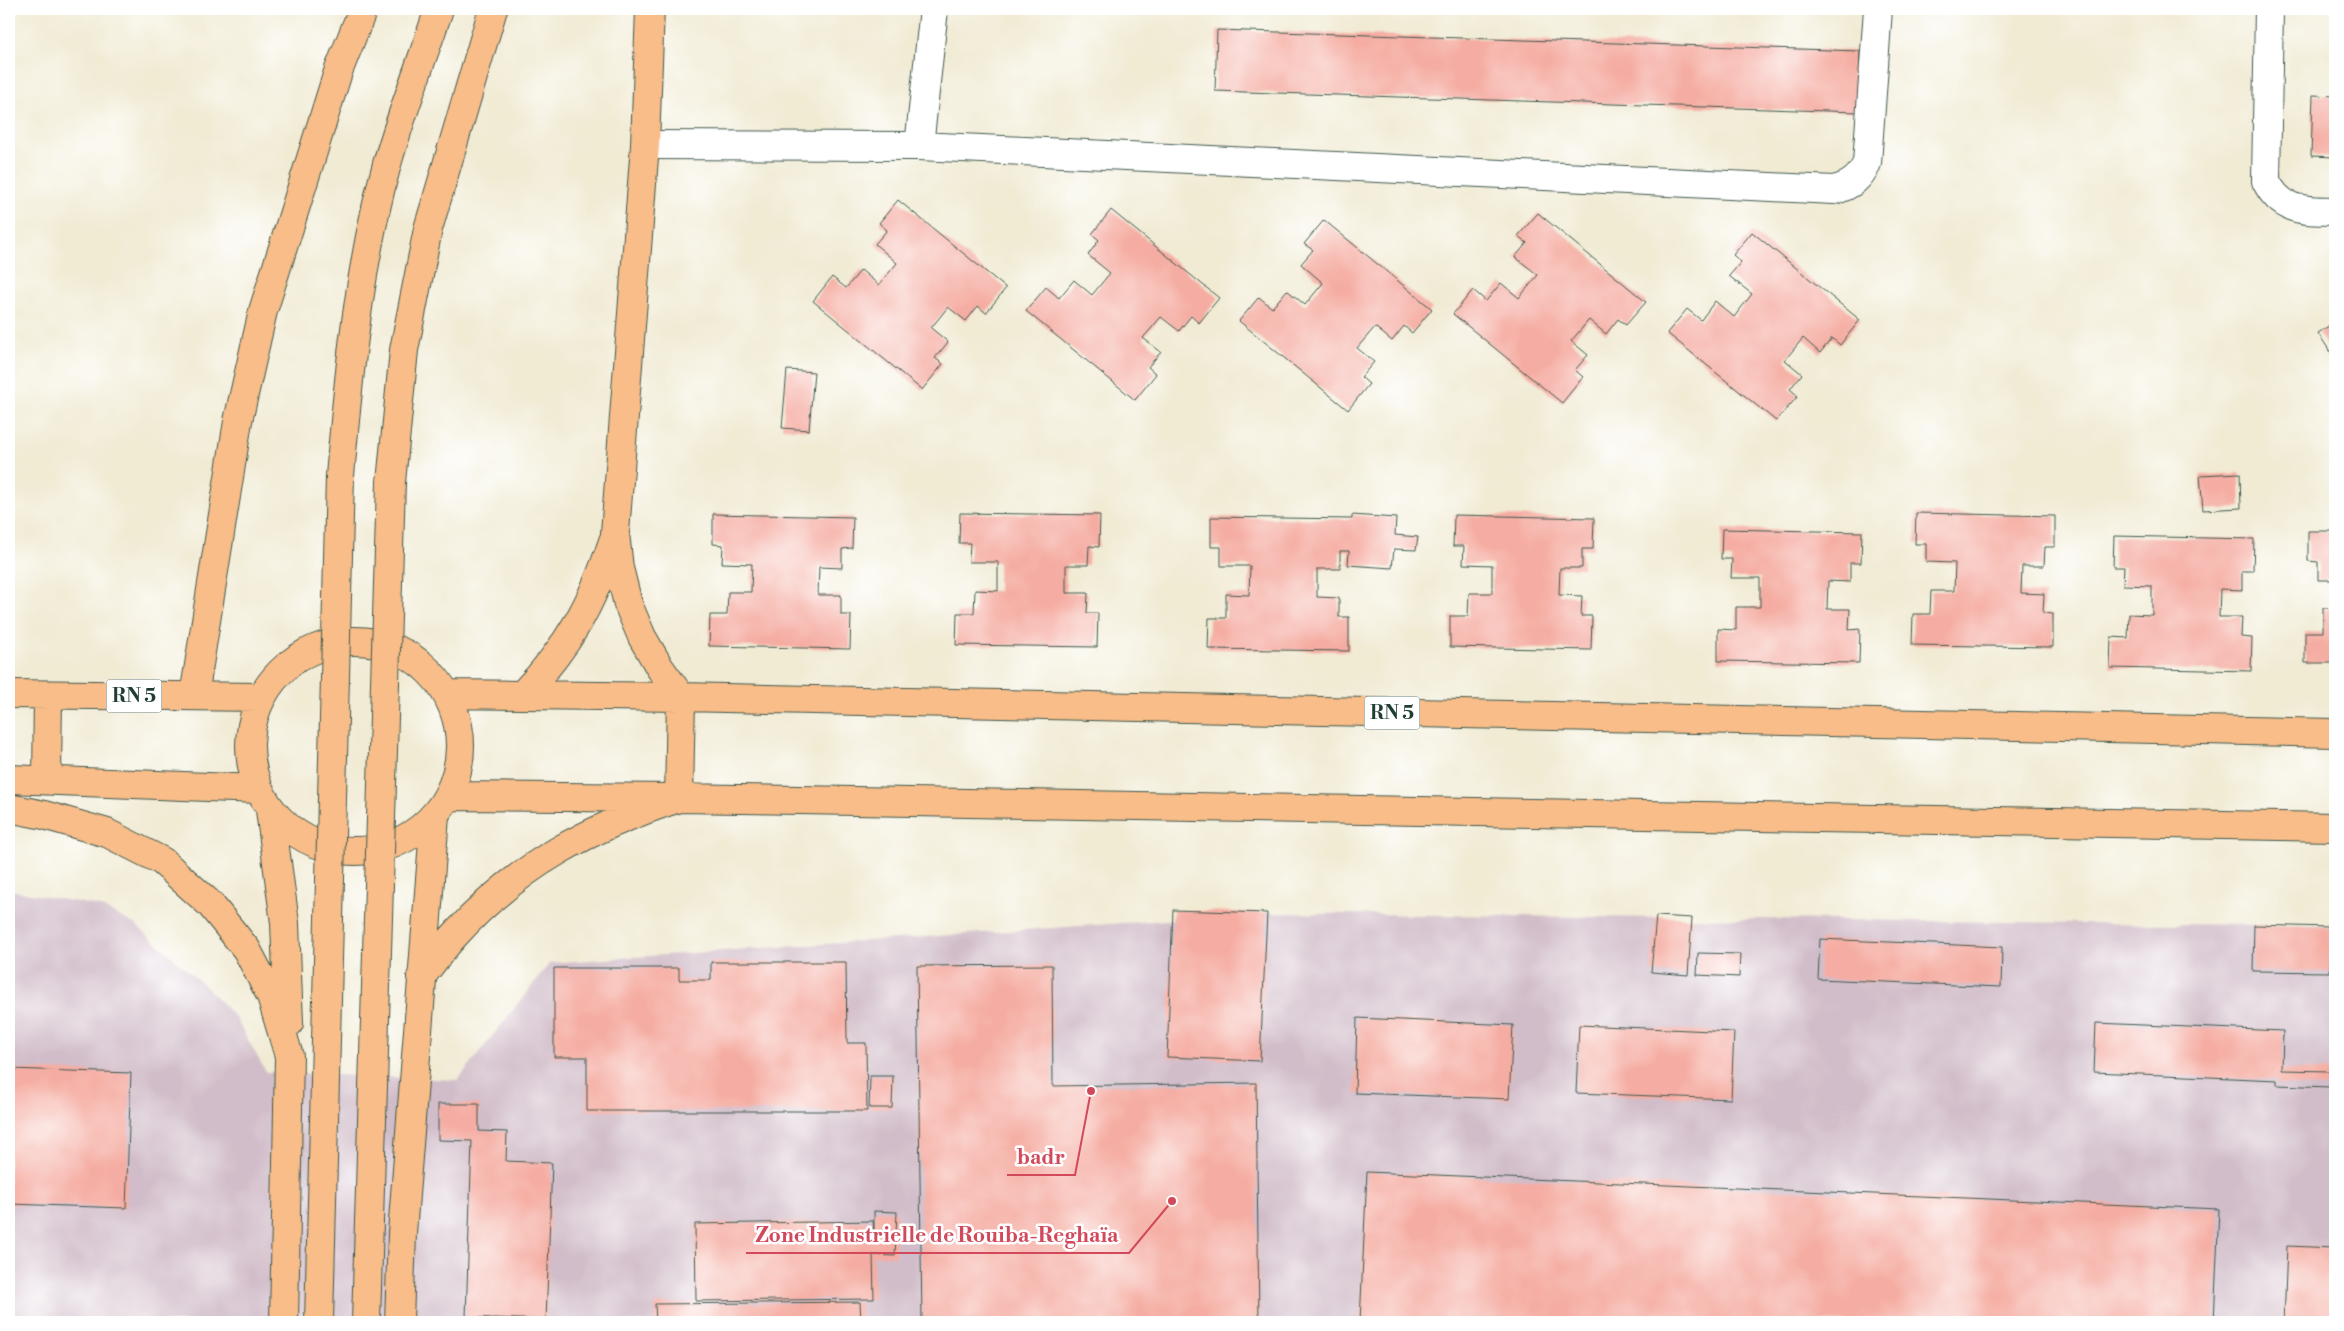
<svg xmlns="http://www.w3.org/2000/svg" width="2344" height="1331" viewBox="0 0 2344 1331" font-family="'Libre Bodoni',serif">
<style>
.industrial{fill:#d1bdc9}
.building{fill:#f5ada3}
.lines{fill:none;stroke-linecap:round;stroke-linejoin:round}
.minor-casing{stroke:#3e574c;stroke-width:30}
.trunk-casing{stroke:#3e574c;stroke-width:30}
.minor{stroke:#fff;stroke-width:28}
.trunk{stroke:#f8bd89;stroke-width:28}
.trunk-bridge-casing{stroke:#3e574c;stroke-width:30;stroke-linecap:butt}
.trunk-bridge{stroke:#f8bd89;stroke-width:28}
.labels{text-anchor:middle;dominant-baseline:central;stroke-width:5;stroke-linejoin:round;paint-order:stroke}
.shield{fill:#fff;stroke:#627771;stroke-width:1}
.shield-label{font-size:19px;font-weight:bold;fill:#1f3d34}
.leader{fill:none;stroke:#d1495b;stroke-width:2}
.callout-dot{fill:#d1495b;stroke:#fff;stroke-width:2}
.callout-label{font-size:21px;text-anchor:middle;font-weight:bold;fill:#d1495b;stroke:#fff;stroke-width:5;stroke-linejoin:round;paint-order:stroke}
</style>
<rect width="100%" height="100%" fill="#fff"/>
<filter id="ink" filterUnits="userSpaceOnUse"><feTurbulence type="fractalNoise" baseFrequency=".02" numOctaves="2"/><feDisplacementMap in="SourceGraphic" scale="10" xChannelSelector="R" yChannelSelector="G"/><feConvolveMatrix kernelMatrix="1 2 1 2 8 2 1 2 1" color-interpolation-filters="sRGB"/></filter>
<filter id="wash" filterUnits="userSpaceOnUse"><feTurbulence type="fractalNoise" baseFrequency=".0096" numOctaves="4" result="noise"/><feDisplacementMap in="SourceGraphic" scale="20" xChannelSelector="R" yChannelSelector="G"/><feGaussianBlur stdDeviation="1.12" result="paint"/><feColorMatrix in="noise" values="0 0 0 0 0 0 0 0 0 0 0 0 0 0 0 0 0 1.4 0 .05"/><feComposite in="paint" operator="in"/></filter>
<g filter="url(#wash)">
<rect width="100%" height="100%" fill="#f1ebd4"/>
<path class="industrial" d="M9,890l90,16 37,19 67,59 32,33 31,55 192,8 92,-117 717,-50 1068,13v396h-2326z"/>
<g id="blocks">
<path class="building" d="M1217,30l643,21 -2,61 -643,-21z
M2313,95l22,1v61l-24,-1z
M898,200l108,88 -20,25 -8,-7 -12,15 -18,-14 -17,21 17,14 -13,16 8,6 -21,26 -109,-89 19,-24 14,11 15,-18 18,15 18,-22 -22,-19 12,-14 -8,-7z
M1111,210l108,88 -20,25 -8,-7 -12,15 -18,-14 -18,21 18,14 -13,15 8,7 -21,26 -109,-89 20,-24 13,11 15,-18 18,15 18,-22 -22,-18 11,-15 -7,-6z
M1538,213l108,89 -20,23 -8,-6 -12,15 -17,-14 -18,21 17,14 -13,15 8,7 -21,26 -109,-89 20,-24 13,11 15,-18 18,15 19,-23 -23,-18 12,-14 -9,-7z
M1324,220l108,89 -20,24 -8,-7 -12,15 -17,-14 -18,21 17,14 -13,15 8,7 -21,26 -109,-89 20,-24 13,11 15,-18 18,15 18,-22 -22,-19 12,-14 -9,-6z
M1752,232l108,88 -20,25 -8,-7 -12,15 -17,-15 -18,22 17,14 -12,15 8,7 -22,25 -109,-88 20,-24 14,11 14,-19 19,16 18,-23 -23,-18 12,-14 -8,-7z
M2335,322v37l-17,-26z
M787,370l27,2 -5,58 -27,-2z
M2240,473l1,35 -38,2 -3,-35z
M960,513l140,2 -1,32 -10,-1 -1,19h-22v28h22l-1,20h11l-1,34 -141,-2 1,-32h17l1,-23 23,1v-29h-29l1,-19h-11z
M1916,513l139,3v31h-10l-1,19h-22l-1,27 23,1 -1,19 10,1v33l-141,-2 1,-31h17l1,-23h23l1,-28 -29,-1v-18h-11z
M713,514l140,3 -1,31 -10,1v19l-23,-1 -1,28h23v20h10l-1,34 -141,-3 1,-31h17l1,-23h23l1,-28 -30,-1 1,-18 -10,-1z
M1352,515l44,3 -1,17 23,2 -2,13 -22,-1 -2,19 -44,-3 1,-14h-9v18h-23v28l22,1v19h10v34l-141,-2 1,-31h17v-24l23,1 1,-29h-29v-19h-10v-30l141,2z
M1454,515l140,3 -1,31h-11v19h-22l-1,27 23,1 -1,20h11l-1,34 -141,-3v-31h18l1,-23h23v-28l-29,-1 1,-18h-11z
M1722,529l140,3 -1,31h-11v19l-22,-1 -1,28h23l-1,21 11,-1 -1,34 -141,-2v-32l18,1v-23h24v-29h-29l1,-19h-11z
M2308,531h27v49h-17v-18l-10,-1z
M2114,536l140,3 -1,32h-11v19l-22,-1 -1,28h23l-1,20 11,1 -1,33 -141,-3 1,-31 17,1 1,-24 23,1v-29l-29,-1 1,-18h-11z
M2323,608l12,1v54h-30v-31h18z
M1173,910l94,3 -7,148 -93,-4z
M1656,916l36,2 -4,57 -37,-3z
M2333,920h2v58h-3z
M2254,925l77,2 -1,45 -77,-1z
M1820,939l182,8 -1,40 -183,-8z
M1698,953l42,1 -1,23 -42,-2z
M711,962h135l1,81h19l1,68h-280v-54h-33v-89h125v12h32z
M1052,965l1,121 203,-3 3,239h-337l-5,-356z
M1357,1018l156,7 -4,74 -154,-6z
M2096,1023l187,8 -1,39 48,1v16l-53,-2v-5l-183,-8z
M1579,1025l155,7 -3,67 -155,-6z
M9,1069l122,4 -5,135 -117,-4z
M870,1076h23l-1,32h-23z
M438,1104h41v27l28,1 -1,29 46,2 -6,157 -80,-3 6,-176 -34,-1z
M1367,1172l852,37 -5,113h-854z
M874,1211l23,1 -2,44 -22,-1 1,44 -178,2 -1,-77 178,-3 1,13z
M2287,1246l48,2v74h-51z
M860,1302l1,20h-205l-1,-18z"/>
</g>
</g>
<g filter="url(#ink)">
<use href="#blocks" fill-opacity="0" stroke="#3e574c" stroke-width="1"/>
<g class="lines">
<g class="minor-casing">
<path id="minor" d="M2269,9l-3,172c16,32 38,29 69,30
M645,145l274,1 915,44c17,-4 26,-12 33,-27l11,-154
M919,146l15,-137"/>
</g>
<g class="trunk-casing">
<path id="trunk" d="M340,476c9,-105 19,-210 47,-312 15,-52 35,-104 52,-155
M391,482l13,-132 24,-121 65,-220
M250 746a105 105 0 1 1 210 0a105 105 0 1 1-210 0Z
M9,694l251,3
M448,694l233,3 1654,36
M523,694c46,-48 69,-90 90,-153
M194,696l44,-275 25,-110 75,-239 25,-63
M9,779l249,10
M47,780l1,-85
M449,796l230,2 1656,29
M9,808l35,7 63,18 55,28 48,43 37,46 24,46 18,60 -5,266
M270,810l15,113 4,100
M421,977c11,-14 22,-29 34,-42 63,-70 136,-108 224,-137l2,-101 -21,-29 -18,-31 -14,-33 -9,-36 -4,-35 30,-388 5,-136
M399,1322l3,-89 33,-417"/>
</g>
<use href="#minor" class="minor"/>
<use href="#trunk" class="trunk"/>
<g class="trunk-bridge-casing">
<path id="trunk-bridge" d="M319,1322l21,-846
M366,1322l25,-840"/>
</g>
<use href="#trunk-bridge" class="trunk-bridge"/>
</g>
</g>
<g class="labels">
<g class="shield">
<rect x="106.5" y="679.5" width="55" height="33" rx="4"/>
<rect x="1364.5" y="696.5" width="55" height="33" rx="4"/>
</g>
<g class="shield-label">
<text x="134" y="696">RN 5</text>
<text x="1392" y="713">RN 5</text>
</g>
</g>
<path class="leader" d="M1091 1091L1075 1175H1007M1172 1201L1129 1253H746"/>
<g class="callout-dot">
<circle cx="1091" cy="1091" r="5"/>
<circle cx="1172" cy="1201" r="5"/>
</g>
<g class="callout-label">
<text x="1041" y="1164">badr</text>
<text x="937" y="1242">Zone Industrielle de Rouiba-Reghaïa</text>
</g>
<rect width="2344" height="1331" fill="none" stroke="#fff" stroke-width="30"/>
</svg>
